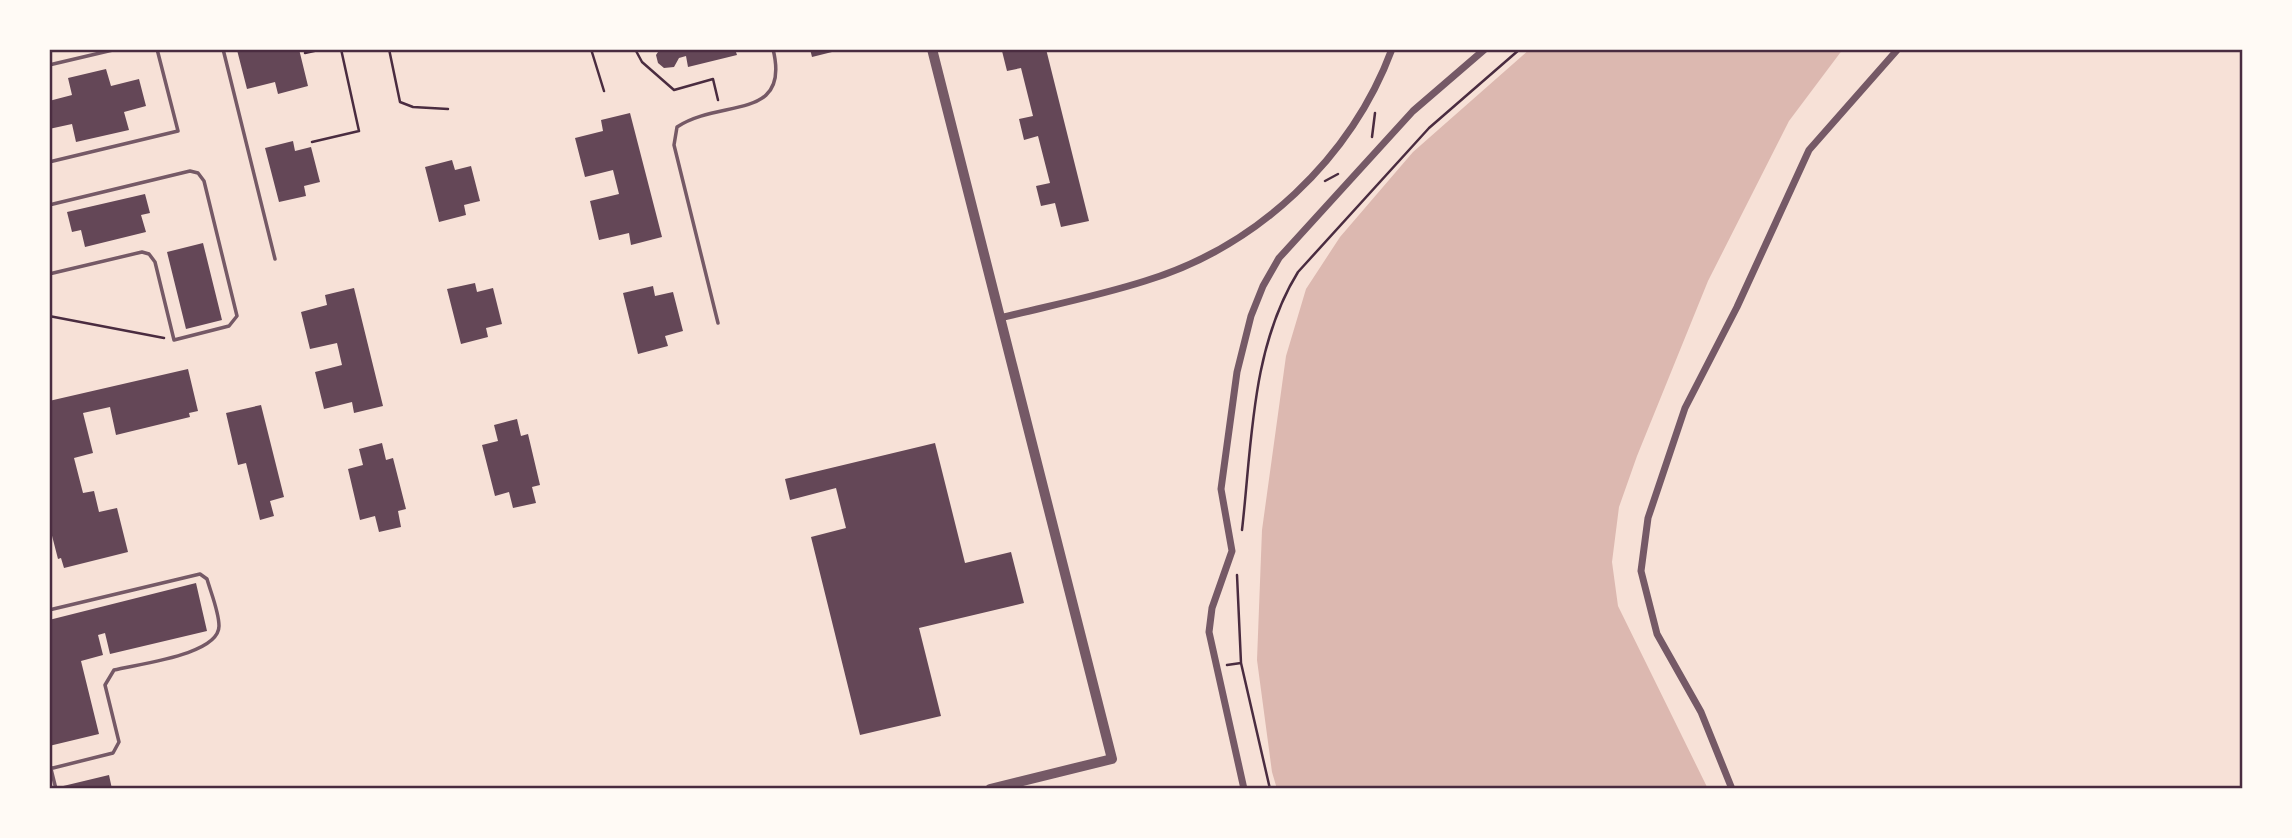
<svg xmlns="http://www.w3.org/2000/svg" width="2292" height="838" viewBox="0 0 2292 838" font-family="'PT Sans',sans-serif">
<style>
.water{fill:#dcb8b0}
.building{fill:#644757}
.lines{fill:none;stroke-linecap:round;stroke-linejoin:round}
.path{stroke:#4a2c40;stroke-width:2.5}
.service{stroke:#755966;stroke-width:3.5}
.minor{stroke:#755966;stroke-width:7}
.tertiary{stroke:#755966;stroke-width:10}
.neatline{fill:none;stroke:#4a2c40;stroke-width:2.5}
</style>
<rect width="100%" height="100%" fill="#f7e1d7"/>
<path class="water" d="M1530,49h313l-54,72 -81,160 -71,175 -18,51 -7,55 6,44 90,183h-431l-5,-17 -15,-112 5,-130 24,-174 20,-67 34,-52 73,-85z"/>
<path class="building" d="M299,49l9,37 -30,8 -3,-12 -28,7 -10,-39z
M660,49h75l2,6 -49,12 -2,-11 -7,2 -5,9 -10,1 -6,-5 -2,-8z
M810,49h30v1l-28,7z
M1009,49h37l43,172 -28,6 -6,-24 -14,3 -5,-20 14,-3 -12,-47 -14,4 -5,-21 14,-3 -12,-48 -14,3 -5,-20z
M106,69l5,17 28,-7 7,27 -22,6 5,18 -53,12 -4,-18 -23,5v-28l23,-6 -4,-17z
M630,113l32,124 -31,8 -2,-12 -30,7 -9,-39 29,-7 -6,-24 -28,7 -10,-39 28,-7 -2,-11z
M293,141l2,10 16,-4 9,35 -16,4 2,10 -27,6 -14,-54z
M452,160l3,10 16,-4 9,35 -16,4 2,10 -27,7 -14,-55z
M145,194l5,19 -9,2 5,17 -61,15 -4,-17 -9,2 -5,-20z
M203,243l19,77 -36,9 -19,-77z
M475,283l2,9 16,-4 9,36 -16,4 2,9 -27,7 -14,-55z
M653,286l2,10 18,-4 10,39 -18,5 3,10 -30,8 -15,-61z
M354,288l29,118 -29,7 -2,-11 -28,7 -9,-37 27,-7 -5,-22 -27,6 -9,-37 26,-7 -2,-10z
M188,369l10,42 -9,2 1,4 -74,18 -6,-28 -27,6 10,40 -19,5 9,35 11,-2 5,21 18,-4 11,44 -64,16 -3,-10 -3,1 -9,-35v-123z
M261,405l23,92 -14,4 4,15 -14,4 -14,-57 -8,2 -12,-52z
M517,419l4,17 7,-2 12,51 -8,2 4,16 -23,5 -4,-16 -14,4 -13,-51 16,-4 -4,-16z
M382,443l4,17 7,-2 13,51 -8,2 3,16 -22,5 -4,-16 -15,4 -12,-51 15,-4 -4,-16z
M935,443l30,120 46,-11 13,51 -105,25 22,88 -81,19 -49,-198 35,-9 -10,-40 -46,12 -5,-21z
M196,583l11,48 -97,23 -5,-21 -7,2 5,20 -22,6 18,73 -50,12v-126z
M109,775l3,14h-52l-1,-2z"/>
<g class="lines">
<path class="path" d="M389,49l11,53 13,5 35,2
M591,49l13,42
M635,49l7,13 32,28 39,-11 5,21
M305,53l18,-4
M1372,137l3,-24
M312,142l47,-11 -18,-82
M1325,181l13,-7
M49,316l115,22
M1242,530c10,-87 9,-182 56,-258l131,-144 91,-79
M1237,575l4,88 29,126
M1227,665l14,-2"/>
<path class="service" d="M223,49l52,210
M49,65l68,-16
M49,162l129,-31 -21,-82
M49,205l141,-34 8,2 6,8 33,135 -8,10 -55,14 -19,-78 -6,-8 -7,-2 -93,22
M718,323l-44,-178 3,-18c44,-29 114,-5 96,-78
M49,610l151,-36 7,5c4,14 12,33 12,47 0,29 -82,38 -105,44l-9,15 14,57 -6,11 -64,16
M49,761l7,28"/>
<path class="minor" d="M1000,318c48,-12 98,-22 145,-37 112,-34 206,-122 247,-232
M1244,789l-35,-157 3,-24 20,-57 -11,-62 16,-117 14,-56 12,-30 16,-28 134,-147 72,-62
M1732,789l-31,-77 -44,-78 -16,-63 7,-53 37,-110 52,-101 72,-157 89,-101"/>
<path class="tertiary" d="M932,49l180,710 -122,30"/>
</g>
<rect width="2292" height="838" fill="none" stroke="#fffaf5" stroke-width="102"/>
<rect x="51" y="51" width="2190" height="736" class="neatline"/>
</svg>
